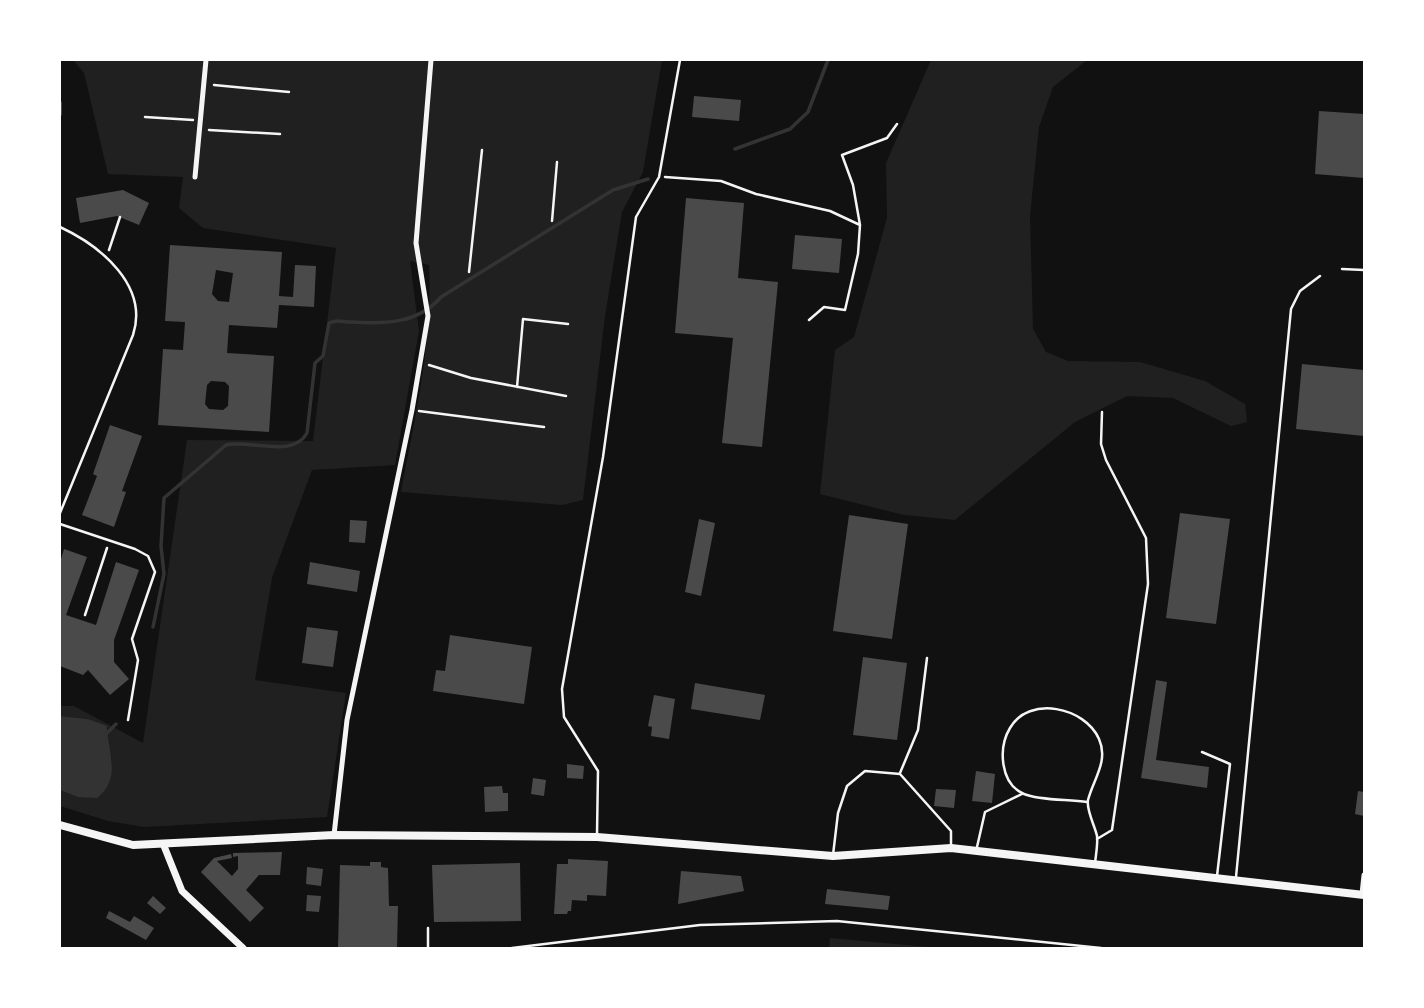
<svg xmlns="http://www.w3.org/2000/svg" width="1424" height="1008" viewBox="0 0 1424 1008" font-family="Georgia,serif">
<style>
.green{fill:#202020}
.water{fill:#333}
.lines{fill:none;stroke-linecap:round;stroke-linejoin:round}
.stream{stroke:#333;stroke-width:3.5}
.building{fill:#4a4a4a;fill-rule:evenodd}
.path{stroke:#f5f5f5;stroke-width:2.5}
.service{stroke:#f5f5f5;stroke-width:2.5}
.minor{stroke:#f5f5f5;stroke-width:5}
.tertiary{stroke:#f5f5f5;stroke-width:7}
.secondary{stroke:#f5f5f5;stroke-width:8}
</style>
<rect width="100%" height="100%" fill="#111"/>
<path class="green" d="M73,60h589l-19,112 -21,40 -17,104 -22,184 -21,5 -161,-13c14,-75 32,-150 28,-227l-19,-4 9,70 -24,134 -83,5 -40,108 -17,102 91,13 -19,124 -183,10 -36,-6 -48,-15v-16l6,2 46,-23c1,-16 -6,-26 -4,-41l-20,-9 -28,-3v-10h14l69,37 44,-303 126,1 23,-193 -133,-20 -24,-20 4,-31 -75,-3 -24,-101z
M931,60h156l-34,27 -14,40 -9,89 3,113 13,23 22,9 72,1 65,19 40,23 2,18 -16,4 -58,-28 -46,-2 -52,26 -120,98 -51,-5 -84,-21 15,-144 19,-13 33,-119 -1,-55z
M830,938l110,10h-111z"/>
<path class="water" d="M60,716l28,3 19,7c0,23 16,52 -10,72l-19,-1 -18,-7z"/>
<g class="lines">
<path class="stream" d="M735,149l55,-20 18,-17 20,-52
M153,627l11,-53 -3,-28 3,-48 62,-53c24,-6 67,14 81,-12l8,-70 8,-7 6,-33c8,-4 13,-1 22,-1 33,2 67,2 90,-25l172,-107 35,-11
M105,735l11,-11"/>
</g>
<path class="building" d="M694,96l47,4 -2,21 -47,-4z
M1319,111l45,3v64l-49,-4z
M123,190l26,13 -10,22 -22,-9 -37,7 -4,-25z
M686,198l58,5 -6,75 40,4 -16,165 -40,-4 11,-105 -58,-5z
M795,235l47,4 -3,34 -47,-4z
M170,245l112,7 -3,44 14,1 2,-32 21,1 -2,41 -35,-2 -2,23 -48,-3 -2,28 47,3 -5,76 -111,-7 5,-76 20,1 2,-28 -20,-1zM216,270l17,3 -4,29 -11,-1 -6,-7zM211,381l14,1 4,4 -1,20 -5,4 -14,-1 -4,-5 2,-19z
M1302,364l62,6v66l-68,-7z
M110,425l32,11 -20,55 4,1 -12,35 -32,-12 15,-39 -4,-2z
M1180,513l50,6 -14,105 -50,-6z
M849,515l59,9 -16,115 -59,-8z
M699,519l16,4 -14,73 -16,-4z
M350,520l17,1 -2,22 -16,-1z
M64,549l23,8 -21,58 30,10 20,-63 23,8 -25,70v22l15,17 -19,16 -22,-25 -5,5 -23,-9v-104z
M310,562l50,9 -3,21 -50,-8z
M307,627l31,4 -5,36 -31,-4z
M450,635l82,12 -8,57 -91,-13 3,-21 9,1z
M863,657l44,6 -10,77 -44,-5z
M1156,680l11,2 -11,78 53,7 -2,21 -66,-10z
M695,683l70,12 -5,25 -69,-11z
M654,695l21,4 -6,40 -18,-3 1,-9 -4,-1z
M567,764l17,2 -1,13 -16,-1z
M976,771l19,3 -3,29 -20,-2z
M533,778l13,2 -2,16 -13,-2z
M502,786l1,7h5v18l-23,1 -1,-25z
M936,789l20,1 -2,18 -20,-2z
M1358,791l6,1v24l-9,-2z
M282,852l-2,23h-21l-13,15 18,18 -14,14 -49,-50 13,-14 17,-4 1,4 -15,3 15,15 6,-7v-13l-5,1v-4z
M568,859l40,2 -2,35 -19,-1v6l-15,-1 -1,11h-3l-1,3h-13l3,-50h11z
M370,862h11v5l7,1 1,38h9l-1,42h-59l2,-83 30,1z
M520,863l1,58 -87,1 -2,-57z
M307,867l16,2 -2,17 -15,-2z
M681,871l60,5 3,15 -66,13z
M827,889l63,7 -2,14 -63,-6z
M307,895l14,1 -2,16 -13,-1z
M153,896l13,12 -6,6 -13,-11z
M109,911l21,11 4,-6 20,12 -8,12 -40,-22z"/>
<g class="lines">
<path class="path" d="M214,85l75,7
M145,117l48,3
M209,130l71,4
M665,177l56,4 35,13 74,17 30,14 -2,29 -13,56 -21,-3 -15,13
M552,221l5,-59
M860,225l-7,-40 -11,-30 45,-17 10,-14
M109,250l11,-33
M469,272l13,-122
M429,365l42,13 95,18
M517,387l6,-68 45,5
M419,411l125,16
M85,615l22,-67
M428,948v-20
M512,948l188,-23 137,-4 264,27"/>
<path class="service" d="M60,102v13
M60,227c41,19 89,59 73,108l-73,178
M1342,269l22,1
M60,524l75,25 13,7 7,16 -23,67 6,21 -10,60
M1202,752l28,12 -13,112
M900,773l18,-43 9,-72
M1087,802c-18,-3 -46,-1 -63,-8 -24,-10 -26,-46 -14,-66 19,-33 75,-21 89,11 10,22 -6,41 -11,61 -2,10 7,26 9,36 1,8 -1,18 -2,27
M597,834l1,-63 -34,-54 -2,-28 41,-232 33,-240 23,-40 21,-117
M1097,839l15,-9 36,-246 -2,-46 -40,-78 -5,-16 1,-32
M977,847l8,-35 37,-18
M833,855l5,-42 9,-27 18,-15 35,3 51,57v14
M1236,877l55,-568 9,-18 20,-15"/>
<path class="minor" d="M195,177l11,-117
M334,835l13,-115 65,-310 16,-94 -12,-73 15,-183
M1362,894l2,-19"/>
<path class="tertiary" d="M164,846l18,45 61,57"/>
<path class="secondary" d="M60,825l73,20 201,-10 263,2 236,19 118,-8 413,47"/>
</g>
<rect width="1424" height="1008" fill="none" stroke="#ffffff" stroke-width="122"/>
</svg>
